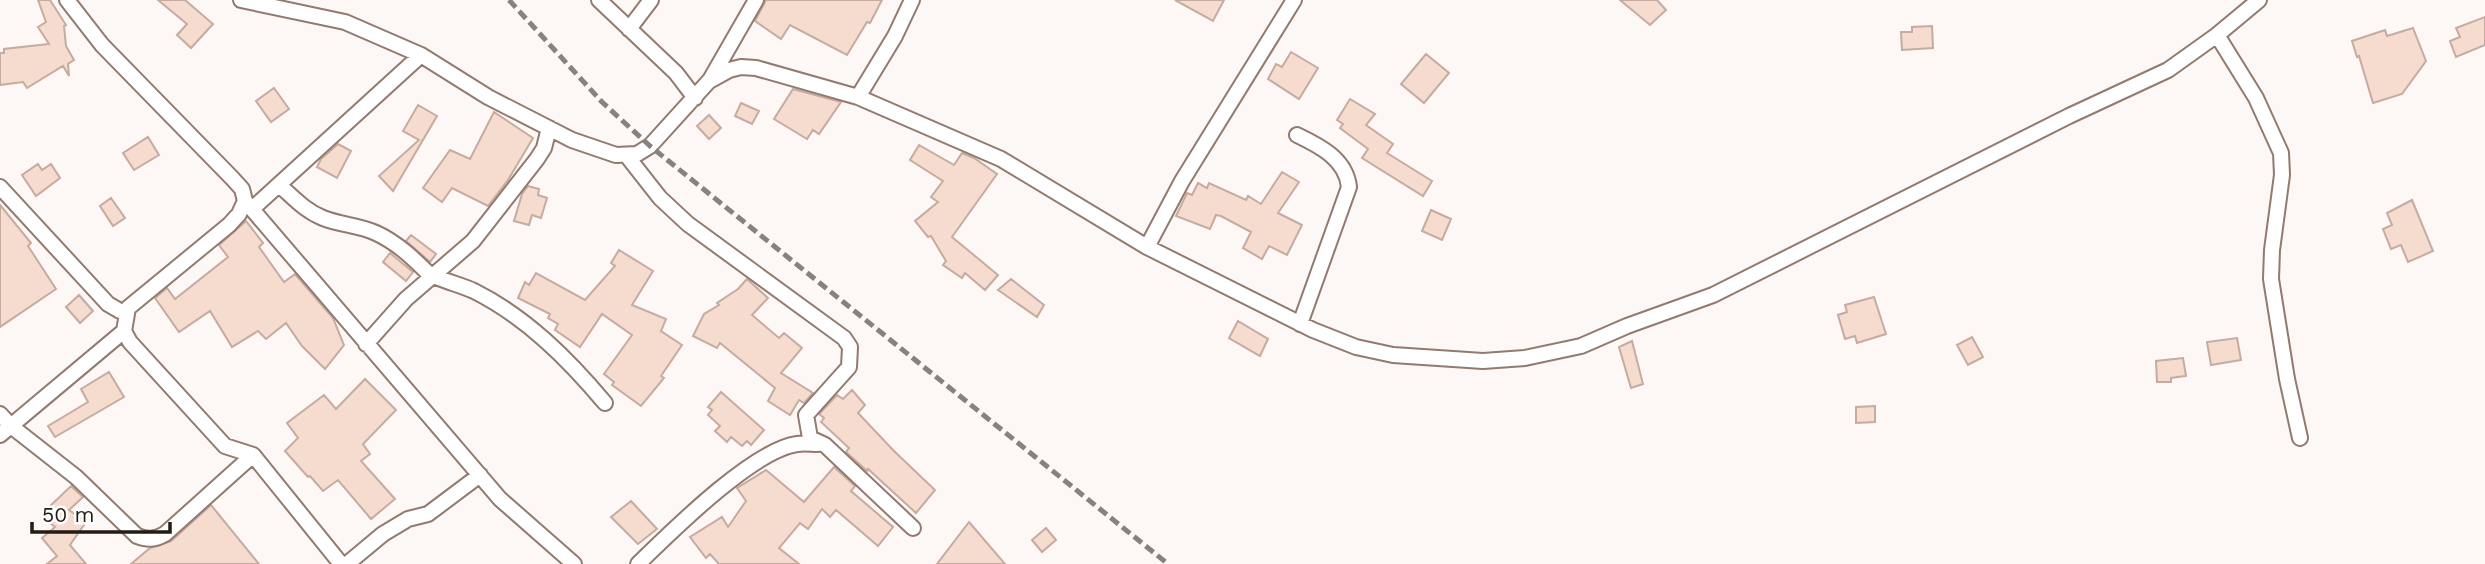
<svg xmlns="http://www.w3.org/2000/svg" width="2485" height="564" viewBox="0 0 2485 564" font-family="'Work Sans',sans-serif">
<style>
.building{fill:#f6dbcf;stroke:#c5aba0;stroke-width:2}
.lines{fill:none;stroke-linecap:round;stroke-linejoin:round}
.minor-casing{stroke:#927a6f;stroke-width:18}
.minor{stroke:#fff;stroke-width:14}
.rail{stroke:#89817e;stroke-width:5;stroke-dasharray:10 5;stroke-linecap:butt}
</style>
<rect width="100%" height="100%" fill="#fdf7f5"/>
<path class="building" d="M38,0h12l16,25 -2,1 2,20 8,14 -6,4 1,12 -6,-10 -36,22 -4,-6 -23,3v-32h4v-4l45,-5 -11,-17 8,-5z
M158,0h27l28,24 -22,24 -14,-13 10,-11z
M766,0h116l-12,23 -3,-1 -20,33 -57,-30 -9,14 -26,-18z
M1175,0h49l-11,21z
M1620,0h37l9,10 -16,15z
M2485,17v28l-29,12 -6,-16 10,-4 -4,-9z
M1932,26l1,22 -31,2 -1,-18h11v-5z
M2413,28l13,33 -24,33 -29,9 -14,-47 -2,1 -5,-16 33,-11 2,6z
M1291,52l27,16 -19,31 -31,-20 8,-15 6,3z
M1426,54l23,19 -25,30 -23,-19z
M274,88l15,21 -18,13 -15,-21z
M793,89l48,13 -22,32 -6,-4 -6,9 -33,-20z
M1350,99l25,15 -9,11 27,19 -6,9 45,28 -9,15 -61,-38 6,-9 -28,-21 3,-4 -6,-4z
M741,103l18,8 -7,13 -17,-8z
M418,105l19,11 -44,75 -14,-15 40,-36 -16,-9z
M494,112l39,26 -25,42 -20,26 -36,-18 -10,14 -19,-14 27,-38 20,9z
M709,115l12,13 -12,11 -12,-13z
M148,137l11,18 -25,15 -11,-17z
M338,144l13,7 -14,27 -20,-11 4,-8z
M919,145l35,20 8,-12 12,5 23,16 -45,63 46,38 -13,15 -20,-17 -3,5 -19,-13 3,-4 -15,-25 -3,1 -13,-16 23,-19 -7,-5 12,-16 -33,-21z
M38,164l4,6 9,-6 9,14 -24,18 -14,-21z
M1282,172l17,10 -21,31 24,12 -15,30 -18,-9 -7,13 -19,-11 8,-16 -30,-16 -5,-1 -6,14 -34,-13 11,-23 5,2 6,-12 9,5 2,-5 37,17 2,-4 13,8z
M528,186l11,3 -1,6 9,3 -6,20 -9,-3 -3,10 -15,-4 8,-27z
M111,198l14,20 -12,8 -13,-20z
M2412,200l21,51 -25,11 -7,-17 -10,4 -8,-20 9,-4 -5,-12z
M0,205l31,38 -3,3 28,43 -56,38z
M1431,210l20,9 -9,21 -20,-9z
M246,221l17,22 -4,4 25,35 11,-8 38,44 11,27 -19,24 -23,-23 -16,-23 -20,16 -8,-8 -26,16 -22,-36 -31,21 -24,-34 12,-10 8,11 53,-42 -9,-12z
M411,235l25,19 -6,8 -24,-21z
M619,250l34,21 -21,34 34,14 -5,12 21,14 -21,31 3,2 -23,28 -29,-21 2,-3 -10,-8 28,-39 -30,-21 -22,33 -25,-17 3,-6 -10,-6 2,-4 -32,-16 7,-16 4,3 7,-12 49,27 30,-34 -4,-3z
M390,253l23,19 -7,9 -23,-19z
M747,279l21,19 -16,17 27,23 5,-5 18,15 -21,25 32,20 -9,10 -5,-3 -9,15 -22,-14 7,-13 -55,-45 -3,5 -24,-12 11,-22 15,-9 -2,-2 21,-14z
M1011,279l33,26 -7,12 -39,-27z
M79,295l14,16 -13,12 -14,-16z
M1874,297l12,37 -29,9 -2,-7 -10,3 -7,-24 9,-3 -2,-7z
M1238,321l30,18 -8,17 -31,-18z
M1972,337l11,20 -15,8 -11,-20z
M2237,338l4,22 -30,5 -4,-23z
M1632,341l11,43 -12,4 -12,-41z
M2183,358l3,18 -15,2v4h-14l-1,-21z
M109,372l15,25 -69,40 -7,-11 40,-24 -7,-13z
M365,379l31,31 -33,34 7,10 -9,7 34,38 -24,20 -33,-39 -15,11 -13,-15 -2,1 -23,-26 13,-13 -11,-15 37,-28 12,14z
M852,390l13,15 -7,8 36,38 41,39 -19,23 -48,-44 -1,2 -21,-19 3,-4 -28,-26 3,-4 -5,-4 18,-19 6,4z
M721,392l43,38 -13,15 -4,-4 -5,5 -11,-9 -4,5 -12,-11 5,-5 -12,-11 4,-5 -4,-3z
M1875,406v16l-19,1v-16z
M834,467l21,19 -4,5 42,36 -15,19 -42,-36 -6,7 -8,-8 -14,20 -8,-6 -21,25 20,16h-80l-9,-10 -4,4 -16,-21 32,-20 6,10 18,-26 -9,-13 29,-18 38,32z
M71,486l12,11 -14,13 17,12 -16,23 16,19h-39l10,-8 -15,-18 13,-11 -11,-9 7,-7 -3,-3z
M631,501l26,28 -19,15 -27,-27z
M211,505l48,59h-128l19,-16 21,-7z
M969,522l36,42h-68z
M1046,528l10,12 -14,12 -10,-12z"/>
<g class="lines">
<g class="minor-casing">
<path id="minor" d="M67,0l35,45 130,133 10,11 3,12 -6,13 -10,11 -101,83 -4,23 6,11 95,104 28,9 88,109
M241,0l104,22 76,33 67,42 84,43 44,15 21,-1 13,-8 59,-65 20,-11 12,-3 15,1 102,29 143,62 146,88 166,83 43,17 37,8 90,6 42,-3 56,-12 46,-20 86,-31 356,-179 99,-46 49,-35 42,-35
M599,0l77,73 19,25
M629,29l22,-29
M2217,35l39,63 25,55 1,22 -10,75 -1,29 16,100 13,59
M710,80l46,-80
M858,97l37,-61 17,-36
M1297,135c23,11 49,24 52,52l-49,137
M627,156l33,42 28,26 156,114 6,9 -1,20 -43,48 4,23 15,7 88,83
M279,185c14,12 26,26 44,33 17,7 36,7 53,15 22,10 39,27 56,44
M0,187l108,117 12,7 8,-2
M245,201l255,298 74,65
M252,209l169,-154
M1147,247l35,-66 112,-181
M434,276c13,6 27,9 40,15 52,26 94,68 131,112
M366,344l40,-45 67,-58 64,-82 7,-11 5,-20
M0,414l11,12 65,51 61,59c11,4 17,4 28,-2l88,-79
M0,435l124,-104
M347,564l36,-30 25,-15 20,-5 52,-39
M638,564c33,-32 115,-114 159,-120 6,-1 15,0 21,0"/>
</g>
<use href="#minor" class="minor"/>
<path class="rail" d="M509,0l93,102 48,44 518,418"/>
</g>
<path d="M32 522v10h138v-10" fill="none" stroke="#241b16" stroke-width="3.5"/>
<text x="42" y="522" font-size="21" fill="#241b16" stroke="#ffffff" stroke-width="5" paint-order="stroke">50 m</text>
</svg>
